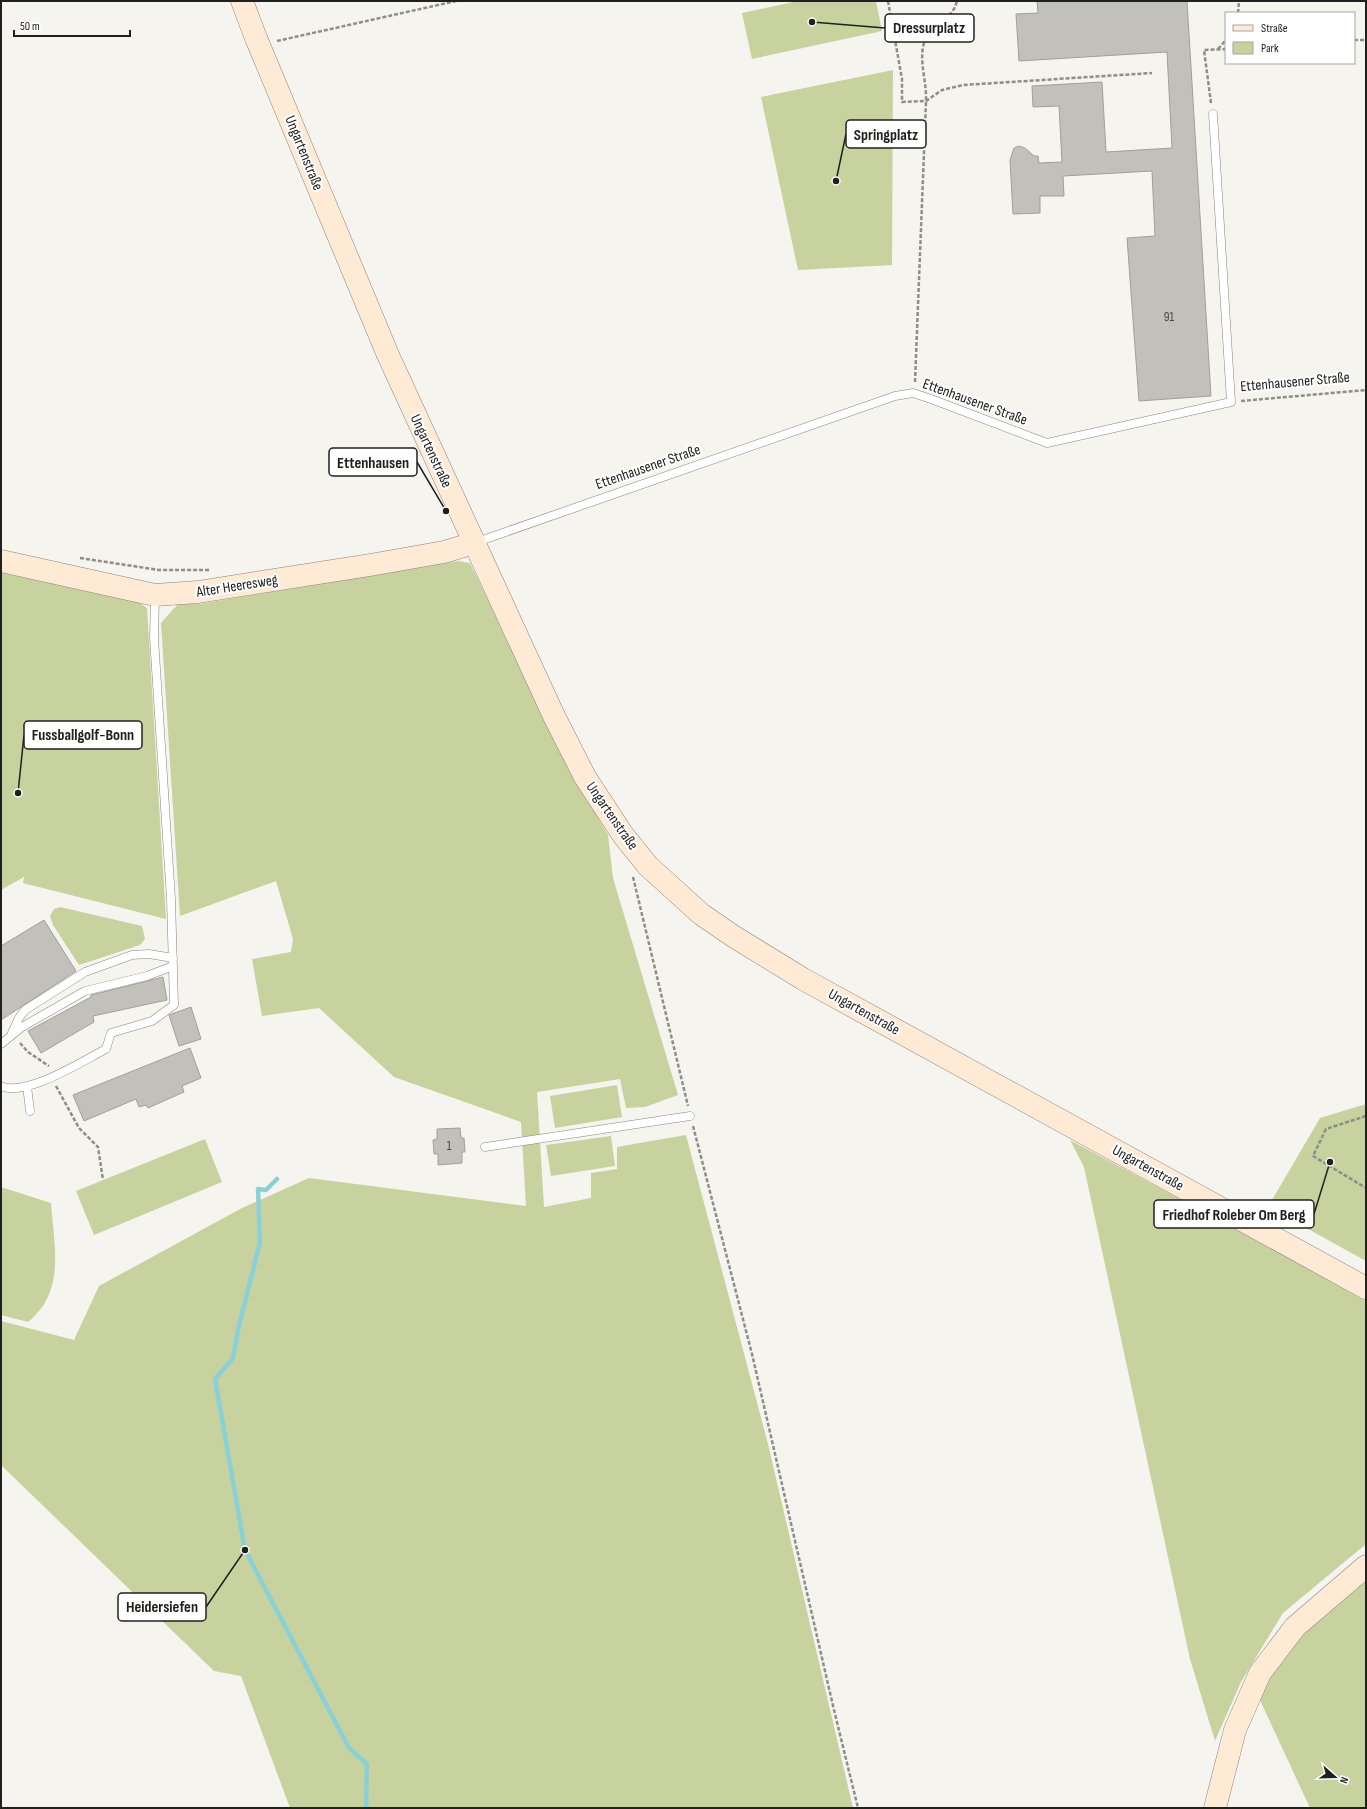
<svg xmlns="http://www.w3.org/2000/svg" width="1367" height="1809" viewBox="0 0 1367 1809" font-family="'Sofia Sans Condensed',sans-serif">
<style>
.green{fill:#c8d29e}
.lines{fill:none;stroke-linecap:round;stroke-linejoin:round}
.stream{stroke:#8ad1d7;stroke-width:4.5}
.building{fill:#c1c0ba;stroke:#a09f99}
.lane-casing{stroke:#868580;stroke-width:9}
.secondary-casing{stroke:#868580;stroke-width:23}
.path{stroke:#8e8d89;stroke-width:2.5;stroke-dasharray:4 2;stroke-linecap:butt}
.lane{stroke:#fff;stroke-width:8}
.secondary{stroke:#ffead6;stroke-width:22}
.labels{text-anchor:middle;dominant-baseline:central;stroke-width:4;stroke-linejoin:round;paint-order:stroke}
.number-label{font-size:13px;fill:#484845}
.street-label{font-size:15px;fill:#20201e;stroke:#fff}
.leader{fill:none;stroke:#20201e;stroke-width:1.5}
.callout-dot{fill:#20201e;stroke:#fff;stroke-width:1.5}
.callout{fill:#fff;stroke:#20201e;stroke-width:1.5}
.callout-label{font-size:16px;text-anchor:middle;font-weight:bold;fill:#20201e}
</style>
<rect width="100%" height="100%" fill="#f5f4ee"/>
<path class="green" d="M798,1h78l6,30 -130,28 -10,-46z
M893,70l-1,195 -94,5 -37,-173z
M458,561l12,2 109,222 29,50 5,43 65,217 -33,12 -19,1 -6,-29 -83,13 7,115 47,-9v-25l26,-4v-22l69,-12 82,309 85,364h-563l-49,-132 -27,-5 -213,-206v-144l73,19 25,-54 143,-78 67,-30 217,28 -5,-84 -127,-45 -75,-69 -57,8 -10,-57 39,-7 2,-13 -17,-58 -96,35 -19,-293 18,-20 19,1z
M1,564l129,32 17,12 19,311 -143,-36 1,-6 -23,13z
M60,907l82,19 3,13 -5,6 -61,20 -26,-40 -3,-9 4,-7z
M617,1085l5,32 -67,11 -5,-32z
M1366,1104v157l-98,-54 52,-89z
M611,1136l4,30 -64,10 -5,-31z
M205,1139l17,43 -128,53 -18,-44z
M1070,1140l296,159v245l-83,69 -42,69 -26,59 -25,-82 -106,-492z
M1,1187l50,16c3,44 15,88 -23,119l-27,-7z
M1366,1578v230h-56l-51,-110 25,-46 25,-27z"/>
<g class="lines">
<path class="stream" d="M277,1179l-11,11 -8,-1 2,53 -22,88 -5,28 -18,21 30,171 104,198 18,16 -1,44"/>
</g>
<path class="building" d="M1037,1h150l24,395 -72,5 -12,-163 28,-2 -3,-65 -89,5 1,20h-24v17l-27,1 -3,-54 4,-12 5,-2 6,2 9,8h4l1,7 23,-1 -3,-56 -26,1 -1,-21 70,-4 4,70 66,-4 -5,-96 -148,9 -3,-47 22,-1z
M44,920l32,51 -75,49v-74z
M163,977l4,23 -74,16 1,6 -53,31 -13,-22 63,-34v-2z
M191,1007l10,32 -22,7 -10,-31z
M190,1048l11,30 -19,8 2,6 -36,16 -2,-3 -7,2 -3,-8 -52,22 -11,-26z
M460,1128l1,10h3l1,14h-3v11l-24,2v-11h-4l-1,-14 4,-1v-10z"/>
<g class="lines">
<g class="lane-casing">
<path id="lane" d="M474,543l421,-147 18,-3 18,6 116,44 184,-41 -18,-288
M12,1033l7,-15 6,-8 60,-38 47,-17 17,-1 24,4
M1,1044l21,-17 63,-36 62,-15 26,-10
M1,1086c24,12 83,-26 105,-37l5,-16 41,-12 22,-16 -3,-106 -17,-261 1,-42
M27,1086l3,25
M485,1147l205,-31"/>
</g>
<g class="secondary-casing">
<path id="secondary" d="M242,1l14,37 132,317 166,361 31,61 38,58 25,31 53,48 32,22 70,43 563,309
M1,561l154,34 43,-3 172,-27 74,-13 30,-9
M1215,1808l20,-78 25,-57 35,-46 71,-61"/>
</g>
<path class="path" d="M888,1l14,78v23l24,-1 16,-11 21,-5 189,-12
M1238,13l1,-12
M1354,40h12
M277,41l179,-40
M1218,49l8,-9
M1211,103l-7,-53 22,-1
M915,382l11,-281c1,-27 -13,-51 7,-74 11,-13 18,-6 24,-26
M1241,401l125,-11
M80,558l79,12h51
M633,877l55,229
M20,1043l8,9 21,14
M56,1086l23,42 19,19 5,33
M1366,1116l-40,13 -13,27 53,32
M693,1126l59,228 82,356 24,98"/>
<use href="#lane" class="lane"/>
<use href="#secondary" class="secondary"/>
</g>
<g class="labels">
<g class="number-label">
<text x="1169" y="317">91</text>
<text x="449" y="1146">1</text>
</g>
<g class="street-label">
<text transform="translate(304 153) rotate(68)">Ungartenstraße</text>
<text transform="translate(1295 382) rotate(-5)">Ettenhausener Straße</text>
<text transform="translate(975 402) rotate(20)">Ettenhausener Straße</text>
<text transform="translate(431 451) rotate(65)">Ungartenstraße</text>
<text transform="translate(648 467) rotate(-19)">Ettenhausener Straße</text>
<text transform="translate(237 586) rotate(-9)">Alter Heeresweg</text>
<text transform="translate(612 816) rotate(55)">Ungartenstraße</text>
<text transform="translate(864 1012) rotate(29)">Ungartenstraße</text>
<text transform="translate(1148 1168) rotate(29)">Ungartenstraße</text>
</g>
</g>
<path class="leader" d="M812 22L885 28M836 181L846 134M446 511L417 462M18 793L24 735M1330 1162L1314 1214M245 1550L206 1607"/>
<g class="callout-dot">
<circle cx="812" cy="22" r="4"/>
<circle cx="836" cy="181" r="4"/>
<circle cx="446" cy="511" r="4"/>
<circle cx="18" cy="793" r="4"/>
<circle cx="1330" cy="1162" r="4"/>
<circle cx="245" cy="1550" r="4"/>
</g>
<g class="callout">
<rect x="885" y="14" width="89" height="28" rx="4"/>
<rect x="846" y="120" width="80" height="28" rx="4"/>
<rect x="329" y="448" width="88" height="28" rx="4"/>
<rect x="24" y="721" width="118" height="28" rx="4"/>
<rect x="1154" y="1200" width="160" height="28" rx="4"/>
<rect x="118" y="1593" width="88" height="28" rx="4"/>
</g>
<g class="callout-label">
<text x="929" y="33">Dressurplatz</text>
<text x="886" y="140">Springplatz</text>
<text x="373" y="468">Ettenhausen</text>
<text x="83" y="740">Fussballgolf-Bonn</text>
<text x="1234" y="1220">Friedhof Roleber Om Berg</text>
<text x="162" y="1612">Heidersiefen</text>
</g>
<rect width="1367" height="1809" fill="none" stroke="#20201e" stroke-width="4"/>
<rect x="1225" y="12" width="130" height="52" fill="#ffffff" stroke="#a6a6a5"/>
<rect x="1233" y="25" width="20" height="6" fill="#ffead6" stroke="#a6a6a5"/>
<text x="1261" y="32" font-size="12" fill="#20201e">Straße</text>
<rect x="1233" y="42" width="20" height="12" fill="#c8d29e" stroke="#a6a6a5"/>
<text x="1261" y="52" font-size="12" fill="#20201e">Park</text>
<g transform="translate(1335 1777) rotate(110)" stroke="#ffffff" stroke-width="3" paint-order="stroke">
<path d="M0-3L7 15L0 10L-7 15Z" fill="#20201e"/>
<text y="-6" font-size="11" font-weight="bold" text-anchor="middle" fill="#20201e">N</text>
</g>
<path d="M14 30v6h116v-6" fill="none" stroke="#20201e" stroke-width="2"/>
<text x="20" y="30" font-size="12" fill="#20201e" stroke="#ffffff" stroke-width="3" paint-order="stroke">50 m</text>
</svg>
